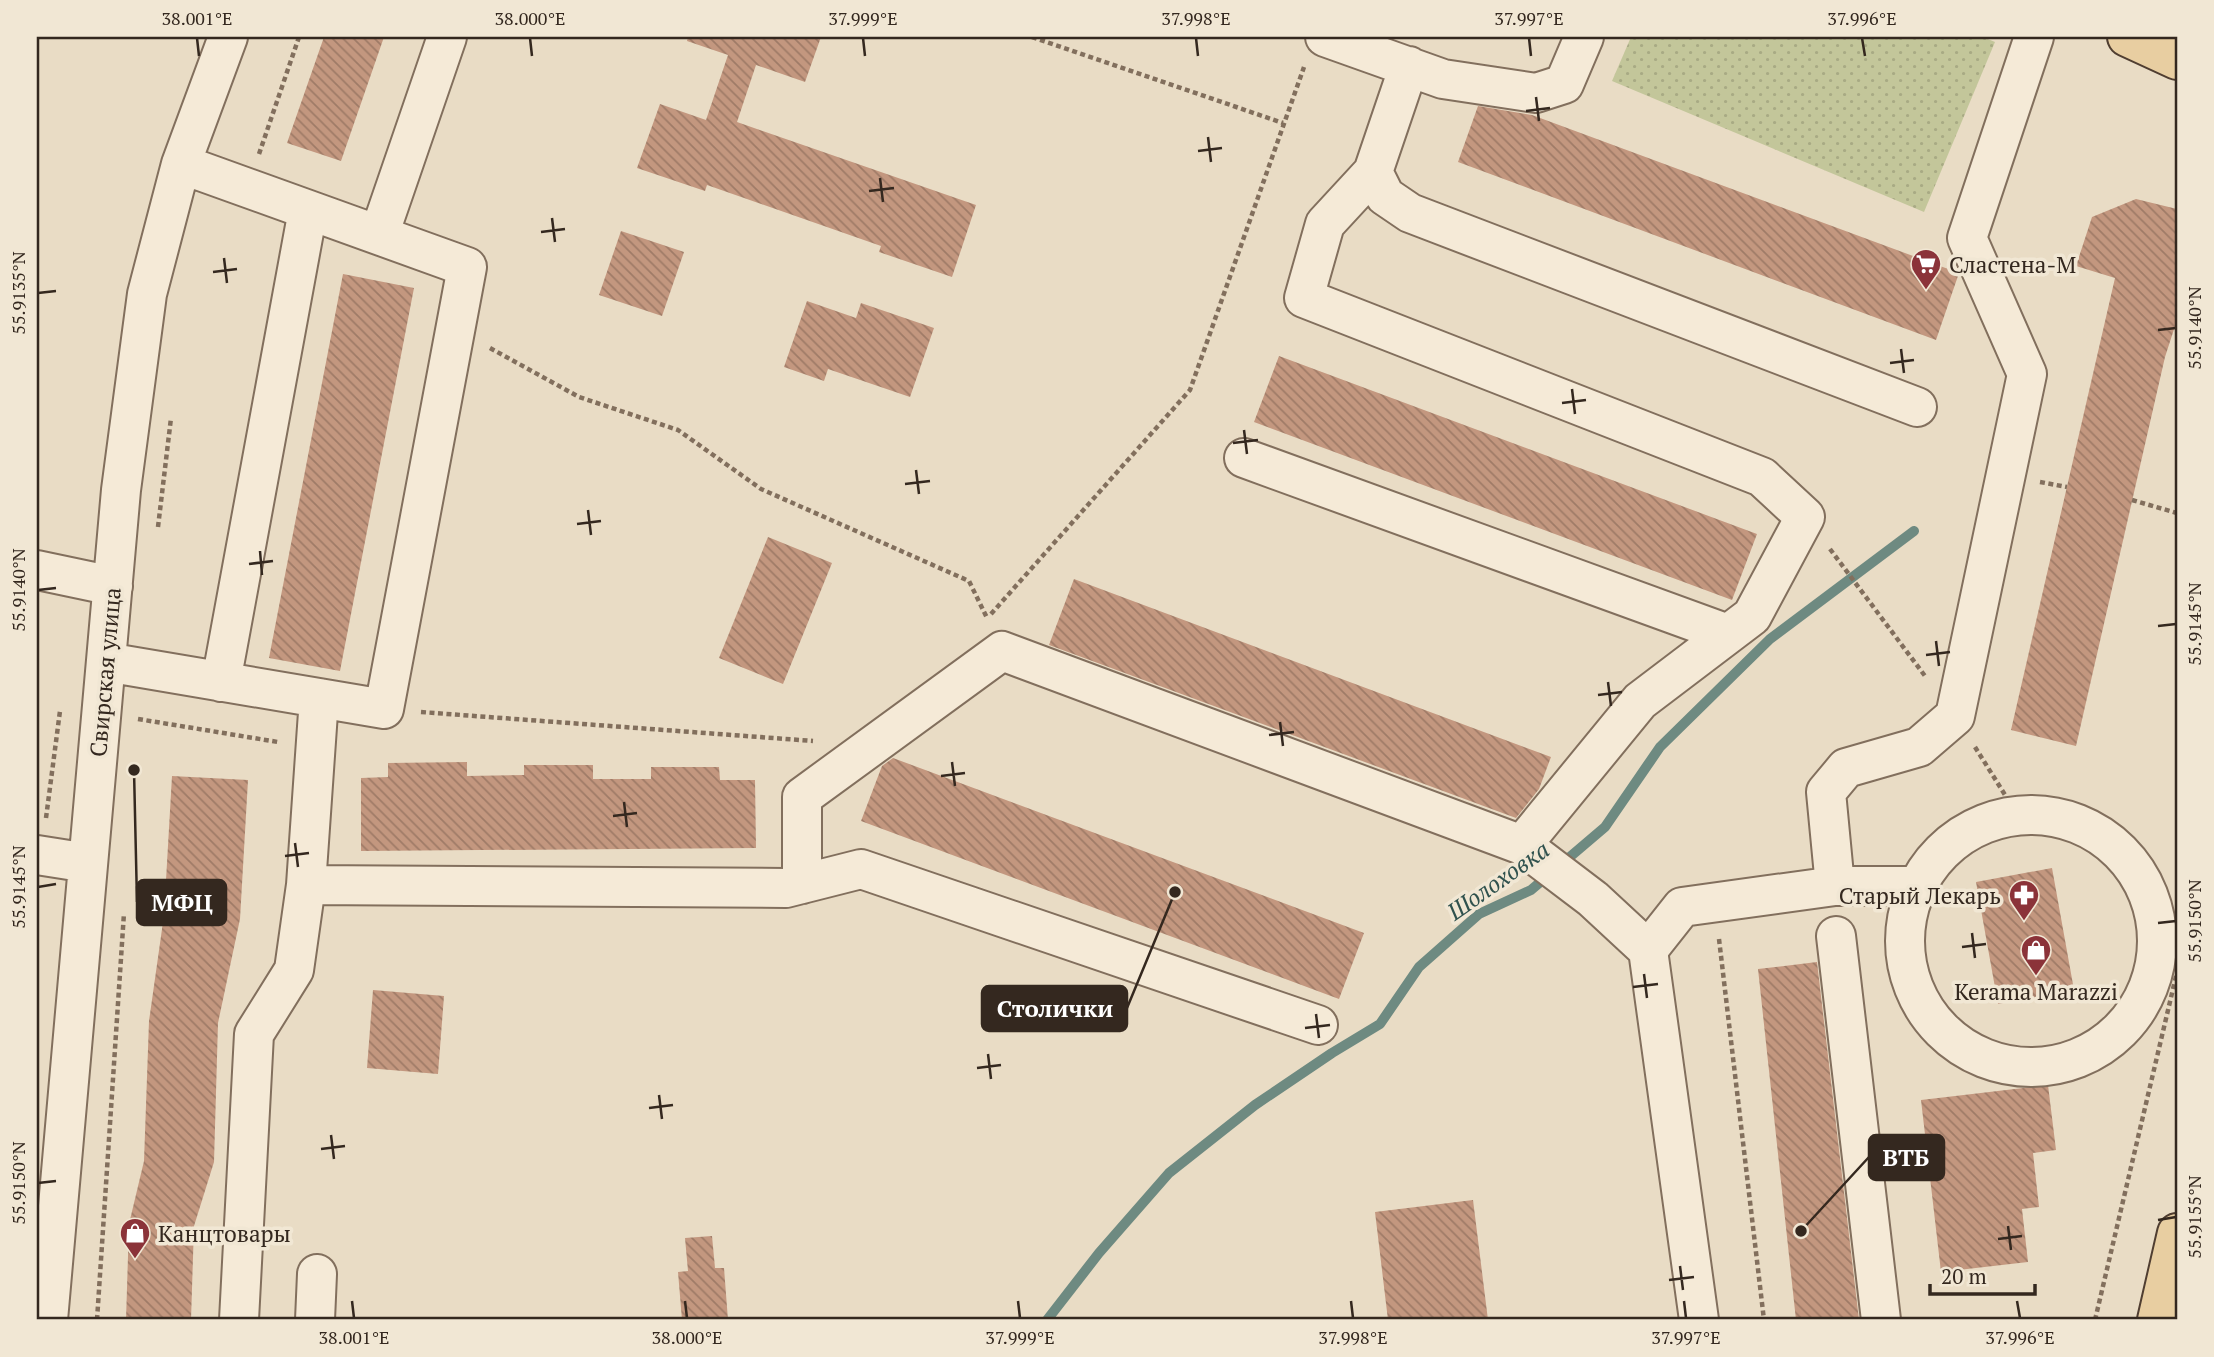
<svg xmlns="http://www.w3.org/2000/svg" width="2214" height="1357" viewBox="0 0 2214 1357" font-family="'PT Serif',serif">
<style>
.grass{fill:url(#grass-dots)}
.lines{fill:none;stroke-linecap:round;stroke-linejoin:round}
.stream{stroke:#6e8a81;stroke-width:10}
.building{fill:url(#building-back-hatch)}
.minor-casing{stroke:#826f5d;stroke-width:42}
.major-casing{stroke:#503e31;stroke-width:42}
.path{stroke:#826f5d;stroke-width:4.5;stroke-dasharray:5 3.5;stroke-linecap:butt}
.minor{stroke:#f5ead7;stroke-width:38}
.major{stroke:#e8cea1;stroke-width:38}
.ticks{fill:none;stroke:#34281f;stroke-width:2.5}
.labels{text-anchor:middle;dominant-baseline:central;stroke-width:7;stroke-linejoin:round;paint-order:stroke}
.poi-label{font-size:23px;fill:#34281f;stroke:#f1e7d4;text-anchor:start}
.street-label{font-size:23px;fill:#34281f;stroke:#f1e7d4}
.water-label{font-size:24px;font-style:italic;fill:#30524e;stroke:#f1e7d4}
.leader{fill:none;stroke:#34281f;stroke-width:2.5}
.callout-dot{fill:#34281f;stroke:#f1e7d4;stroke-width:2.5}
.callout{fill:#34281f;stroke:#34281f;stroke-width:2.5}
.callout-label{font-size:24px;text-anchor:middle;font-weight:bold;fill:#fff}
.neatline{fill:none;stroke:#34281f;stroke-width:2.5}
.ticks-label{font-size:18px;text-anchor:middle;fill:#34281f}
</style>
<defs>
<pattern id="grass-dots" width="8" height="8" patternUnits="userSpaceOnUse" patternTransform="scale(1.75)"><rect width="8" height="8" fill="#c3c69a"/><path d="M2 2h.1M6 6h.1" fill="none" stroke="#a8aa84" stroke-width="1.8" stroke-linecap="round"/></pattern>
<pattern id="building-back-hatch" width="6" height="6" patternUnits="userSpaceOnUse" patternTransform="scale(1.75)"><rect width="6" height="6" fill="#c3977f"/><path d="M-1 5l2 2M0 0l6 6M5-1l2 2" fill="none" stroke="#9f7b67"/></pattern>
</defs>
<rect width="100%" height="100%" fill="#e9dcc5"/>
<path class="grass" d="M1631,37h352l12,5 -71,170 -312,-131z"/>
<g class="lines">
<path class="stream" d="M1047,1320l52,-67 70,-80 86,-68 77,-52 48,-29 39,-57 60,-53 52,-24 74,-63 55,-80 110,-108 144,-108"/>
</g>
<path class="building" d="M324,37h60l-43,124 -54,-18z
M688,37h133l-16,45 -49,-17 -19,57 239,83 -24,72 -73,-25 2,-6 -174,-61 -2,6 -68,-23 23,-64 46,16 22,-65 -41,-14z
M1478,106l54,9 427,158 -23,67 -478,-178z
M2136,199l41,10v111l-12,37 -89,389 -65,-16 104,-452 -39,-12 16,-49z
M621,231l63,21 -22,64 -63,-21z
M343,274l71,14 -74,383 -71,-13z
M807,301l49,17 5,-15 73,25 -24,69 -82,-28 -4,12 -40,-14z
M1279,356l478,178 -25,66 -478,-178z
M768,537l64,26 -49,121 -64,-26z
M1074,579l477,178 -12,32 -23,29 -467,-173z
M893,758l471,175 -25,66 -478,-178 21,-55z
M467,762v14l57,-1v-10h69v14h58v-12h68l1,13h35l1,68 -395,3v-73l27,-1v-14z
M172,776l76,4 -8,139 -22,104 -4,139 -20,64 -3,94h-65l3,-96 15,-63 5,-140 15,-106z
M2052,868l22,122 -76,14 -22,-122z
M1817,962l42,358h-63l-38,-351z
M373,990l71,6 -6,78 -71,-6z
M2048,1085l8,65 -23,3 6,54 -17,2 6,53 -87,10 -20,-172z
M1473,1200l15,120h-100l-13,-108z
M712,1236l3,32h9l4,52h-46l-4,-48 10,-1 -3,-33z"/>
<g class="lines">
<g class="minor-casing">
<path id="minor" d="M1325,37l118,42 93,14 28,-9 20,-47
M1409,66l-36,106 12,24 25,17 507,194
M1373,172l-48,52 -21,74 458,179 43,40 -53,99 -112,85 -118,144
M379,235l68,-198
M1244,458l484,176
M37,570l76,16
M106,662l278,47 83,-442 -286,-103
M221,682l87,-472
M1905 941a126 126 0 1 1 252 0a126 126 0 1 1-252 0Z
M37,855l51,8
M802,884v-87l200,-146 520,194 71,54 55,51 51,370
M306,885l480,3 75,-19 457,156
M1915,886h-80l-9,-94 20,-24 73,-21 36,-31 72,-342 -60,-136 67,-201
M1836,936l45,384
M1648,950l34,-43 153,-21
M48,1320l73,-830 26,-196 34,-130 47,-127
M239,1320l15,-286 40,-64 12,-85 13,-187
M315,1320l2,-46"/>
</g>
<g class="major-casing">
<path id="major" d="M2127,37l50,23
M2157,1320l20,-87"/>
</g>
<path class="path" d="M1032,37l251,86
M259,154l40,-117
M490,348l89,49 99,33 83,59 208,92 18,37
M2040,482l27,5
M2132,500l45,13
M158,527l13,-109
M1830,549l95,127
M991,614l199,-224 114,-323
M421,712l392,29
M138,719l140,23
M1975,747l42,67
M46,818l14,-107
M1719,939l45,381
M97,1320l27,-407
M2095,1320l82,-348"/>
<use href="#minor" class="minor"/>
<use href="#major" class="major"/>
</g>
<path class="ticks" d="M197,38l2,18M530,38l2,18M863,38l2,18M1196,38l2,18M1529,38l2,18M1862,38l3,18M1536,97l3,24M1526,111l24,-3M1208,137l3,25M1198,151l24,-3M880,178l3,24M869,191l25,-3M552,218l3,24M541,232l24,-3M224,258l3,25M213,272l24,-3M38,293l18,-2M2158,330l18,-2M1901,349l3,24M1890,363l24,-3M1572,389l3,25M1562,403l24,-3M1244,430l3,24M1233,443l25,-3M916,470l3,24M905,484l25,-3M588,510l3,25M577,524l24,-3M260,551l2,24M249,564l24,-3M38,590l18,-2M2158,626l18,-2M1936,641l3,25M1926,655l24,-3M1608,682l3,24M1598,695l24,-3M1280,722l3,24M1269,735l25,-3M952,762l3,24M941,776l24,-3M624,802l3,25M613,816l24,-3M295,843l3,24M285,856l24,-3M38,887l18,-3M2158,923l18,-2M1972,933l3,25M1962,947l24,-3M1644,974l3,24M1633,987l25,-3M1316,1014l3,24M1305,1028l25,-3M988,1054l3,25M977,1068l24,-3M659,1095l3,24M649,1108l24,-3M331,1135l3,24M321,1149l24,-3M38,1183l18,-2M2158,1220l18,-3M2008,1226l3,24M1998,1239l24,-3M1680,1266l3,24M1669,1280l25,-3M352,1301l2,17M685,1301l2,17M1018,1301l2,17M1351,1301l2,17M1684,1301l2,17M2017,1301l3,17"/>
<defs>
<g id="supermarket-pin" transform="scale(1.575)"><path d="M0 17L-7.5 6A9.5 9.5 0 1 1 7.5 6Z" fill="#8b3339" stroke="#f1e7d4"/><path d="M-6-5.5h2.5l.6 2H6L4.5 2H-2.5L-4.4-4H-6ZM-1.5 3.2a1.3 1.3 0 1 0 .1 0ZM3 3.2a1.3 1.3 0 1 0 .1 0Z" fill="#fff"/></g>
<g id="pharmacy-pin" transform="scale(1.575)"><path d="M0 17L-7.5 6A9.5 9.5 0 1 1 7.5 6Z" fill="#8b3339" stroke="#f1e7d4"/><path d="M-2-6h4v4h4v4h-4v4h-4v-4h-4v-4h4Z" fill="#fff"/></g>
<g id="shop-pin" transform="scale(1.575)"><path d="M0 17L-7.5 6A9.5 9.5 0 1 1 7.5 6Z" fill="#8b3339" stroke="#f1e7d4"/><path d="M-5-2.5h2.3a2.7 3.5 0 0 1 5.4 0H5L5.5 6h-11ZM-1.5-2.5h3a1.5 2.3 0 0 0-3 0Z" fill="#fff"/></g>
</defs>
<g fill-rule="evenodd">
<use href="#supermarket-pin" x="1926" y="264"/>
<use href="#pharmacy-pin" x="2024" y="895"/>
<use href="#shop-pin" x="2036" y="950"/>
<use href="#shop-pin" x="135" y="1233"/>
</g>
<g class="labels">
<g class="poi-label">
<text x="1949" y="264">Сластена-М</text>
<text x="2001" y="895" text-anchor="end">Старый Лекарь</text>
<text x="2036" y="991" text-anchor="middle">Kerama Marazzi</text>
<text x="158" y="1233">Канцтовары</text>
</g>
<g class="street-label">
<text transform="translate(105 672) rotate(-85)">Свирская улица</text>
</g>
<g class="water-label">
<text transform="translate(1498 880) rotate(-35)">Шолоховка</text>
</g>
</g>
<path class="leader" d="M134 770L137 902M1175 892L1127 1008M1801 1231L1869 1157"/>
<g class="callout-dot">
<circle cx="134" cy="770" r="7"/>
<circle cx="1175" cy="892" r="7"/>
<circle cx="1801" cy="1231" r="7"/>
</g>
<g class="callout">
<rect x="137" y="880" width="89" height="45" rx="7"/>
<rect x="982" y="986" width="145" height="45" rx="7"/>
<rect x="1869" y="1135" width="75" height="45" rx="7"/>
</g>
<g class="callout-label">
<text x="182" y="911">МФЦ</text>
<text x="1055" y="1017">Столички</text>
<text x="1906" y="1166">ВТБ</text>
</g>
<rect width="2214" height="1357" fill="none" stroke="#f1e7d4" stroke-width="77"/>
<path d="M1930 1284v10h105v-10" fill="none" stroke="#34281f" stroke-width="3.5"/>
<text x="1941" y="1284" font-size="21" fill="#34281f" stroke="#f1e7d4" stroke-width="5" paint-order="stroke">20 m</text>
<rect x="38" y="38" width="2138" height="1280" class="neatline"/>
<g class="ticks-label">
<text x="197" y="25">38.001°E</text>
<text x="530" y="25">38.000°E</text>
<text x="863" y="25">37.999°E</text>
<text x="1196" y="25">37.998°E</text>
<text x="1529" y="25">37.997°E</text>
<text x="1862" y="25">37.996°E</text>
<text transform="translate(19 293) rotate(-90)" y="6">55.9135°N</text>
<text transform="translate(2195 328) rotate(-90)" y="6">55.9140°N</text>
<text transform="translate(19 590) rotate(-90)" y="6">55.9140°N</text>
<text transform="translate(2195 624) rotate(-90)" y="6">55.9145°N</text>
<text transform="translate(19 887) rotate(-90)" y="6">55.9145°N</text>
<text transform="translate(2195 921) rotate(-90)" y="6">55.9150°N</text>
<text transform="translate(19 1183) rotate(-90)" y="6">55.9150°N</text>
<text transform="translate(2195 1217) rotate(-90)" y="6">55.9155°N</text>
<text x="354" y="1344">38.001°E</text>
<text x="687" y="1344">38.000°E</text>
<text x="1020" y="1344">37.999°E</text>
<text x="1353" y="1344">37.998°E</text>
<text x="1686" y="1344">37.997°E</text>
<text x="2020" y="1344">37.996°E</text>
</g>
</svg>
